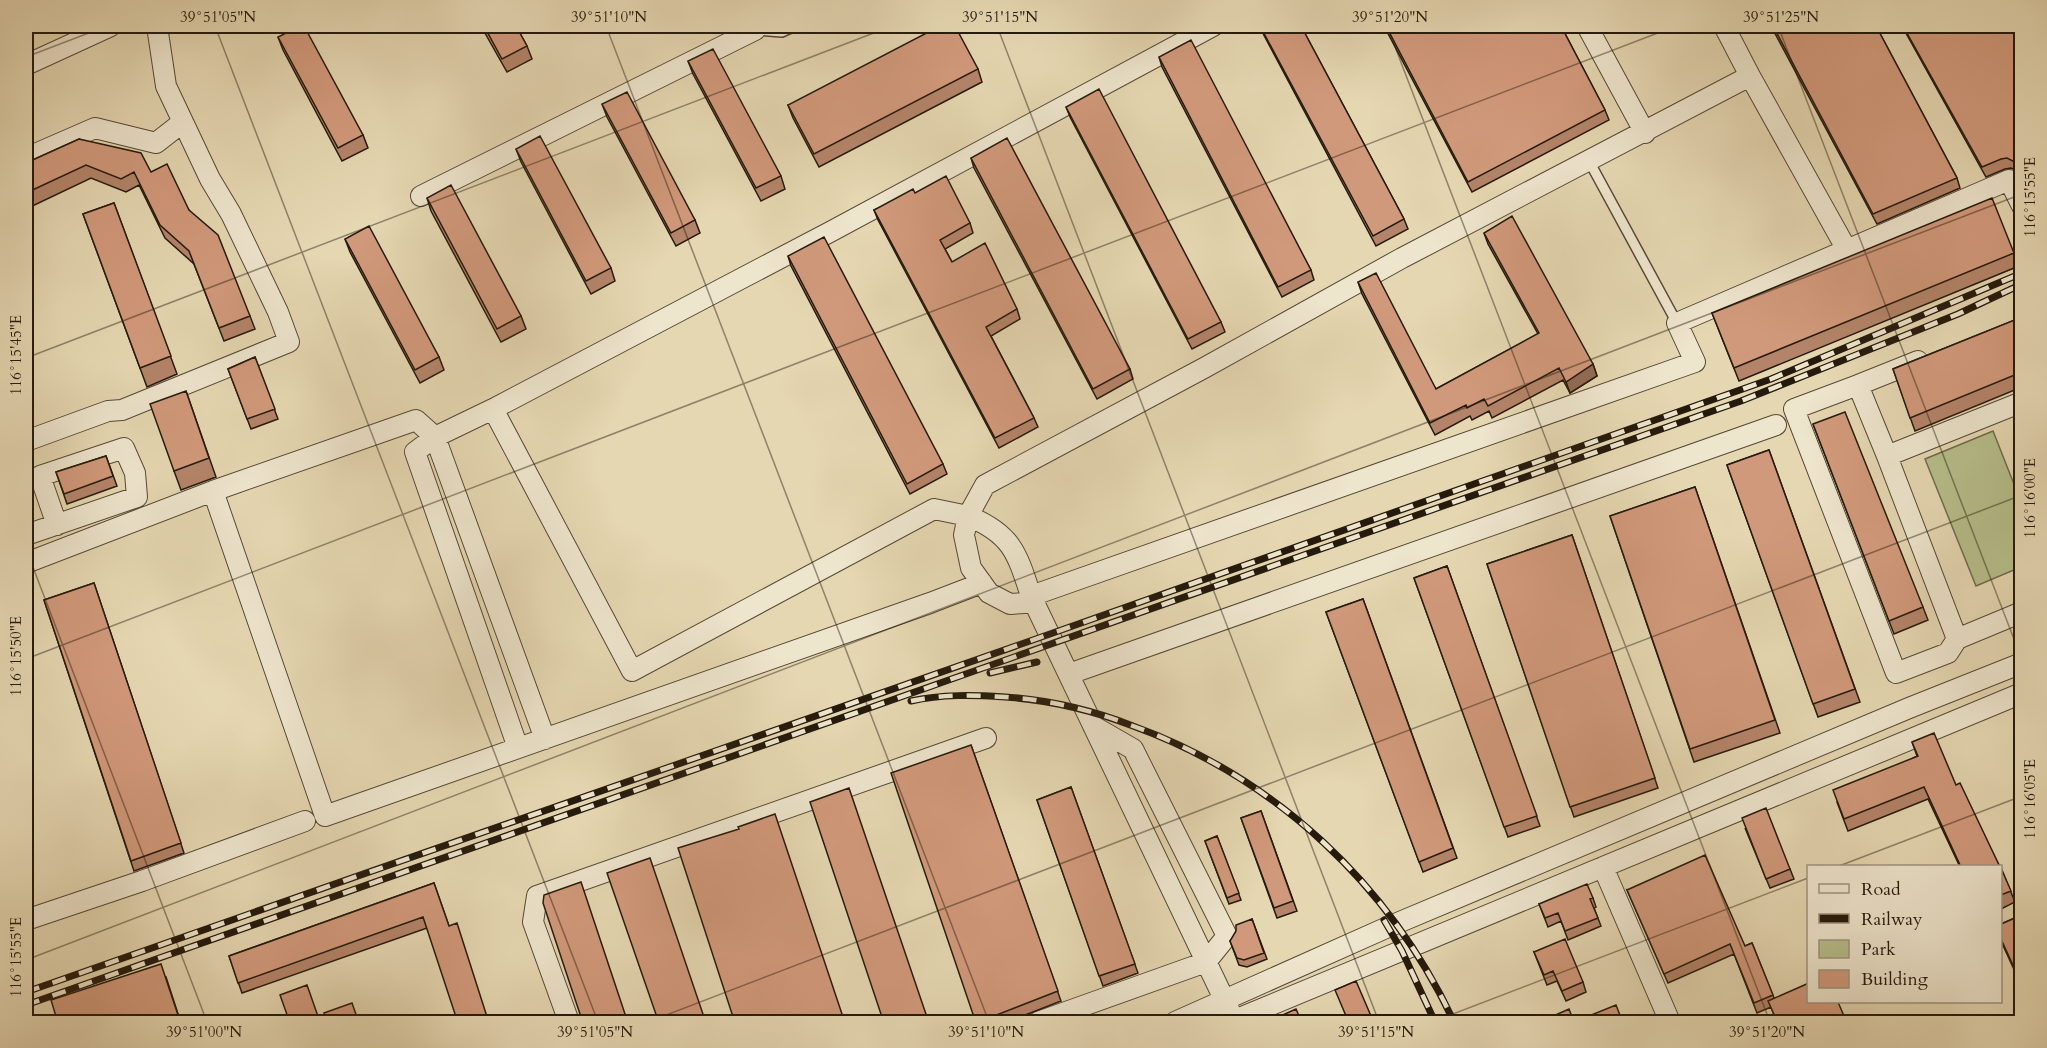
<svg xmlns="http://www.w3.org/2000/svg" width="2047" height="1048" viewBox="0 0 2047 1048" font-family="Cardo,serif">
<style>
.park{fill:#b6be8b;stroke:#6e6c4c;stroke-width:1.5}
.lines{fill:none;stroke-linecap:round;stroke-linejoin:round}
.lane-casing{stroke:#564936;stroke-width:12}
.street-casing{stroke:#564936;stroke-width:22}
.lane{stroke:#eee5cd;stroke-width:9}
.street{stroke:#eee5cd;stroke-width:20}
.rail-casing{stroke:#261a0c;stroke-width:7}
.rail{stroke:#eee5cd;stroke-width:4.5;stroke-dasharray:14;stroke-linecap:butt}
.wall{fill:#b4846a;stroke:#261a0c;stroke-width:1.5}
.shaded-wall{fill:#926b56;stroke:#261a0c;stroke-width:1.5}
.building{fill:#d1997b;stroke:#261a0c;stroke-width:1.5}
.ticks{fill:none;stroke:#261a0c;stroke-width:1.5;stroke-opacity:0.45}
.neatline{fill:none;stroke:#261a0c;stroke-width:2}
.ticks-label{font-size:15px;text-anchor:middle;fill:#261a0c}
</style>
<rect width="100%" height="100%" fill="#e5d7b2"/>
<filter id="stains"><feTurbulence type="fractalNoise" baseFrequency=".00333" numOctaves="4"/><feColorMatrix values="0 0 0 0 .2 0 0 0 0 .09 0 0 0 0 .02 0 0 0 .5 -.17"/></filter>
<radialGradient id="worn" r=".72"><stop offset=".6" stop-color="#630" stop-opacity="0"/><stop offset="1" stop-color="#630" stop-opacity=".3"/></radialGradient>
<path class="park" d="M1993,431l28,71v65l-45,19 -51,-127z"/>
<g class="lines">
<g class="lane-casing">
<path id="lane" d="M755,30l27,2 13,-6
M1589,161l88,162"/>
</g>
<g class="street-casing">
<path id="street" d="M1587,26l58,107
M1724,26l26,50
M26,65l85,-39
M26,158l69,-30 61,15 27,-21
M421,196l334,-166 -2,-4
M1918,361l-60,24 29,71 70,183 65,-27
M1858,385l-64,24 102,264 52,-20 9,-14
M493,409l337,-177 383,-206
M26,441l82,-30 14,-1 167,-68 -11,-30 -47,-98 -21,-35 -44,-93 -9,-60
M1887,456l135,-54
M26,535l111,-38 -2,-24 -11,-25 -84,28 17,49
M26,563l187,-72
M1069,674l707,-249
M545,739l-110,-302 58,-28 139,262 302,-162 34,7 17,-31 219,-117 198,-110 348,-182 97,174
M518,748l-103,-296 20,-15 -19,-17 -203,71 112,325 605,-213 52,-20
M1603,867l67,155
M26,920l116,-39 163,-60
M569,1022l-36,-100 4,-26 449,-158
M1038,1022l168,-60 21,-26 -94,-187 -40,-23
M1175,1022l213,-95 521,-219 113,-45
M1230,1022l792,-329
M1235,1022l-204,-426c-14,-43 -19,-62 -63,-80l-4,19 7,33 18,25 21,11 14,-1 7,-7 664,-234 -18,-39 332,-143 13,26"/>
</g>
<use href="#lane" class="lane"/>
<use href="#street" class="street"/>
<g class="rail-casing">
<path id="rail" d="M990,673l47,-11
M911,701c31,-7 63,-6 94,-4 45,3 87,13 128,29 143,52 257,159 321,296
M1384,920l18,31 33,71
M26,992l1024,-358 721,-255 251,-106
M26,1005l1715,-604 217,-87 64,-30"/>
</g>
<use href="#rail" class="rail"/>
</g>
<path class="wall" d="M481,26h35l11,20 5,13 -25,13z
M1259,26h42l103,193 4,10 -32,17z
M1384,26h177l44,84 4,10 -137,72z
M1771,26h105l81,152 3,10 -83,36z
M1902,26h120v154l-6,-10 -5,-2 -6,1 -19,8z
M278,37l85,98 5,13 -26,13 -59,-111z
M1159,57l152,213 3,10 -32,17 -120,-230z
M688,61l93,115 4,13 -24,12 -68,-127z
M978,69l4,13 -163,85 -26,-49 -5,-13z
M602,104l93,116 5,13 -24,13 -69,-129z
M1066,107l155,215 4,10 -33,17 -122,-232z
M79,139l72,33 38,38 61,106 5,13 -31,12 -30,-77 -29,-26 -26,-53 -13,7 -35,-14 -65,31v-46z
M516,149l95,119 4,13 -24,13 -70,-132z
M971,158l159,211 3,10 -36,20 -123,-231z
M915,193l55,30 3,10 -28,16 7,13 65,47 3,10 -29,17 43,82 4,9 -39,21 -121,-228 -4,-10z
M427,198l94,118 5,13 -25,13 -70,-131z
M114,203l63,171 -30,13 -64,-173z
M1484,233l109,131 4,12 -27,17 -7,-13 -71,38 -3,-7 -17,9 -2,-4 -35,19 -73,-141 -4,-12 78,107 102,-55 -50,-90z
M345,239l94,118 5,13 -24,13 -70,-131z
M2014,253l5,13 -280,115 -27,-68z
M788,256l155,208 4,10 -37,20 -119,-228z
M2022,317v70l-107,44 -22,-62z
M255,357l23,62 -27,10 -23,-60z
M186,391l30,86 -35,13 -7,-19z
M1813,424l110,183 5,13 -34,14z
M1769,450l91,252 -42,15 -91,-252z
M106,456l11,30 -50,18 -11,-32z
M1695,487l85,246 -86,29 -84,-246z
M1572,535l86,253 -84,29 -87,-253z
M1447,566l93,260 -32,11 -94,-259z
M94,583l90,270 -50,18 -90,-271z
M1363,599l94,259 -34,14 -97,-260z
M1912,742l44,43 44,82h-40l-32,-68 -80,32 -11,-29 80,-46z
M971,745l90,256 -56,22h-30z
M1071,787l67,186 -35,13 -66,-186z
M1261,811l36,100 -20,7 -36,-100z
M1745,828l45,41 4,10 -24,9z
M1217,836l24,64 -12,4 -24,-63z
M2001,868l14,34 -14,7z
M434,883l15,43 11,8 -33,-6 -185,65 -13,-37z
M1627,890l118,56 7,-3 22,55 73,25h-70l-6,-16 -14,6 -23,-59 -66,29z
M1593,898l3,9 -2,1 7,18 -33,14 -7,-19 -13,6 -9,-23z
M2022,915v72l-21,-46v-17z
M1252,919l15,40 -20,8 -8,-2 -9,-24z
M1534,952l49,30 3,10 -20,9 -9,-20 -10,4z
M166,977l15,46h-123z"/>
<path class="shaded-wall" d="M1593,364l4,12 -27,17 -4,-11z"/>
<path class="building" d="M300,26h4l59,109 -25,13 -60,-111z
M484,26h32l11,20 -25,13z
M940,26h15l23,43 -164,85 -26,-49z
M1260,26h41l103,193 -31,17z
M1386,26h175l44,84 -137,72z
M1773,26h103l81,152 -84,36z
M1903,26h119v151l-9,-16 -6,-3 -6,1 -19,8z
M1191,40l120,230 -33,17 -119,-230z
M713,49l68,127 -25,12 -68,-127z
M1099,89l122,233 -33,17 -122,-232z
M627,92l68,128 -24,13 -69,-129z
M540,136l71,132 -25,13 -70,-132z
M1007,138l123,231 -37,20 -122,-231z
M79,139l62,14 10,19 16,-8 22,46 29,25 32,81 -31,12 -30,-77 -29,-26 -26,-53 -13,7 -35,-14 -60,28v-30z
M946,176l24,47 -30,17 12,22 33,-19 32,66 -31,18 48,91 -39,20 -121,-228 39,-21 2,4z
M451,185l70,131 -24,13 -70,-131z
M1992,198l22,55 -280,115 -22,-55z
M114,203l57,153 -31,12 -57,-154z
M1512,216l81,148 -27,18 -7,-14 -71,38 -4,-7 -17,9 -1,-3 -36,18 -72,-141 18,-9 60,116 103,-56 -55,-100z
M369,226l70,131 -24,13 -70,-131z
M824,237l119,227 -36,20 -119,-228z
M2022,317v55l-112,46 -17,-49z
M255,357l20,52 -28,10 -19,-50z
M186,391l23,67 -35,13 -24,-67z
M1845,412l78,195 -34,14 -76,-197z
M1769,450l86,239 -42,15 -86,-239z
M106,456l7,20 -49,18 -8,-22z
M1695,487l80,233 -85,29 -80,-233z
M1572,535l83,243 -85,29 -83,-243z
M1447,566l90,250 -33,11 -90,-249z
M94,583l87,260 -50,18 -87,-261z
M1363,599l90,249 -34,14 -93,-250z
M1934,733l22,52 4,-2 40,84h-39l-37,-80 -80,32 -11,-29 85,-34 -6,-14z
M2022,744v12l-4,-10z
M971,745l87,246 -82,32 -85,-250z
M1071,787l64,177 -36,12 -62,-176z
M849,788l80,235h-45l-74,-221z
M1766,808l24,61 -24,10 -24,-61z
M1261,811l32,90 -19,7 -33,-90z
M775,814l70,209h-110l-57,-175 61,-19 -1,-2z
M1217,836l22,57 -12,5 -22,-57z
M1705,855l40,91 7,-3 21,52 -19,8 -24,-59 -66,30 -37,-84z
M650,858l56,165h-47l-52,-150z
M2001,868l10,23 -10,4z
M581,882l47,141h-45l-40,-120 1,-8z
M434,883l15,43 8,-3 32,100h-31l-35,-106 -185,66 -9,-27z
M1587,884l6,14 -3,1 8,19 -33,13 -7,-18 -13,5 -6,-14z
M2022,915v70l-21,-46v-15z
M1252,919l12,34 -20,7 -7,-2 -7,-17 6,-10v-6z
M1565,939l18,43 -21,9 -9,-20 -9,4 -10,-23z
M161,964l18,54 -15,5h-106l-7,-23z
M1356,981l18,42h-25l-14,-33z
M1809,983v19h29l9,21h-69l-10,-22z
M307,985l13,37 -30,1 -10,-28z
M352,1003l7,20h-31l-4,-10z
M1616,1005l7,18h-70l-2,-6 18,-8 5,13z
M1296,1009l6,14h-35v-1z
M1982,1019l2,4h-9z"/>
<path class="ticks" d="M215,26l383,996M606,26l383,996M997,26l382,996M1387,26l383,996M1778,26l244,634M26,57l81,-31M26,358l866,-332M26,549l181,473M26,659l1650,-633M1839,866l183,-70M26,960l1996,-766M648,1022l1374,-527M1432,1022l376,-144"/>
<rect width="2047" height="1048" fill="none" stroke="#e5d7b2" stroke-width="66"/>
<rect x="1807" y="865" width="195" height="138" fill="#eee5cd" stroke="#9e9480" stroke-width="1.5"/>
<rect x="1819" y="884" width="30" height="9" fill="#eee5cd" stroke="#9e9480" stroke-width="1.5"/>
<text x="1861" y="895" font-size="18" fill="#261a0c">Road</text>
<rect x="1819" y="914" width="30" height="9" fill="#261a0c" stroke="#9e9480" stroke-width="1.5"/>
<text x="1861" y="925" font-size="18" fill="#261a0c">Railway</text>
<rect x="1819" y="940" width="30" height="18" fill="#b6be8b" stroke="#9e9480" stroke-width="1.5"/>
<text x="1861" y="955" font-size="18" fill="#261a0c">Park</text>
<rect x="1819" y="970" width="30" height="18" fill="#d1997b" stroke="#9e9480" stroke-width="1.5"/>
<text x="1861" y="985" font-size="18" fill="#261a0c">Building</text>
<rect x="33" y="33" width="1981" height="982" class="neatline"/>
<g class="ticks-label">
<text x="218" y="22">39°51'05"N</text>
<text x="609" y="22">39°51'10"N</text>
<text x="1000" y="22">39°51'15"N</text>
<text x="1390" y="22">39°51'20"N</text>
<text x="1781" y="22">39°51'25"N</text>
<text transform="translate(2030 197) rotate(-90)" y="5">116°15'55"E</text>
<text transform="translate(16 355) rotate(-90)" y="5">116°15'45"E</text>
<text transform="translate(2030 498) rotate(-90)" y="5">116°16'00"E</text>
<text transform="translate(16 656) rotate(-90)" y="5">116°15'50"E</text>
<text transform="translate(2030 799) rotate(-90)" y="5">116°16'05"E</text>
<text transform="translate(16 957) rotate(-90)" y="5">116°15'55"E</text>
<text x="204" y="1037">39°51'00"N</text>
<text x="595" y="1037">39°51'05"N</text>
<text x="986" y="1037">39°51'10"N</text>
<text x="1376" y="1037">39°51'15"N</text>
<text x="1767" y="1037">39°51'20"N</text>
</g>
<rect width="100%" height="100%" filter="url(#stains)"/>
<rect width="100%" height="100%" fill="url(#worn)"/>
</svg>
